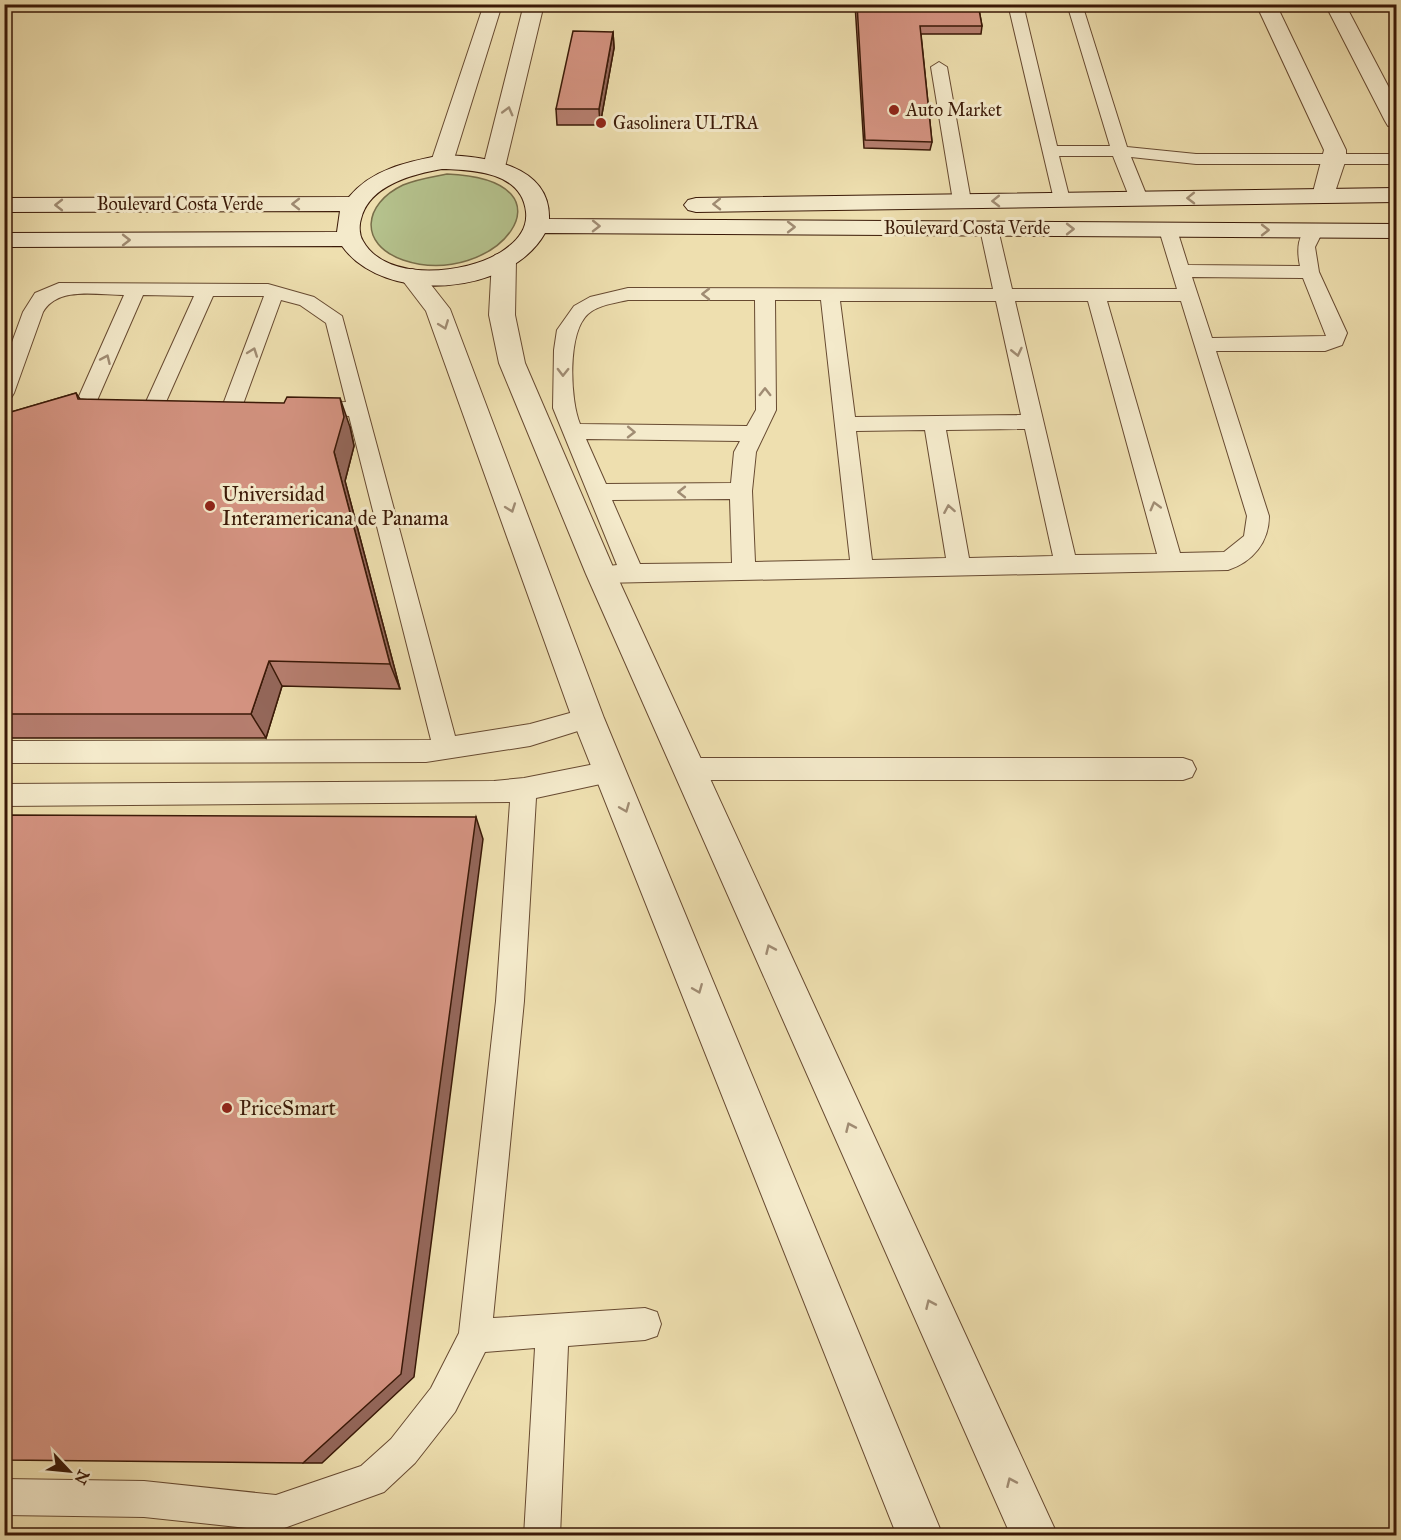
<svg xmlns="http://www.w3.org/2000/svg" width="1401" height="1540" viewBox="0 0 1401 1540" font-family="'IM FELL Great Primer',serif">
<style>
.green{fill:#b5c28d;stroke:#786e4a;stroke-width:1.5}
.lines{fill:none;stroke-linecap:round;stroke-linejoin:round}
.lane-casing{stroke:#674a31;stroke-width:2}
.street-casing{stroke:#674a31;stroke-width:2}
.secondary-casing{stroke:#3a1907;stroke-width:2}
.lane{fill:#f4eacb;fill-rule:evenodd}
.street{fill:#f4eacb;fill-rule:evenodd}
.secondary{fill:#f4eacb;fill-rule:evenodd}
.wall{fill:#b67e6f;stroke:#3a1907;stroke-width:1.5}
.shaded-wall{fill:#94675a;stroke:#3a1907;stroke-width:1.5}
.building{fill:#d49381;stroke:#3a1907;stroke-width:1.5}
.oneway{stroke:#a08c73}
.poi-dot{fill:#8f2418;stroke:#f4eacb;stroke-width:2}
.labels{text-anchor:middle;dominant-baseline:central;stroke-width:6;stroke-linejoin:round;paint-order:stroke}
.far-poi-label{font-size:18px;fill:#3a1907;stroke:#f4eacb;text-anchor:start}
.far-street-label{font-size:18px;fill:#3a1907;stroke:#f4eacb}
.poi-label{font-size:21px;fill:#3a1907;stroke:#f4eacb;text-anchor:start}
</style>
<rect width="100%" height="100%" fill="#eedfaf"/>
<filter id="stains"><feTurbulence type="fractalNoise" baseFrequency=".00333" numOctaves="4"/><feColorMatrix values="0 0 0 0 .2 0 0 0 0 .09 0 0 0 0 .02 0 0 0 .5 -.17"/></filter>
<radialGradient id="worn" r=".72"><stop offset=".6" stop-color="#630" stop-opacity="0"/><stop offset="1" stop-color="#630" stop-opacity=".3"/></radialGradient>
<path class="green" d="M447,174c138,6 47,117 -44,86 -45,-16 -40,-56 0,-75 14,-6 29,-8 44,-11z"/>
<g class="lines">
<g class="lane-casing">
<path id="lane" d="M1008,4h15l34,142h53l-43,-142h15l45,143 69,7h200v10h-200l-65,-7 17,42 -9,5 -9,-5 -17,-43h-54l11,44 -3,4h-12z
M939,62l8,5 24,134 -9,5 -9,-5 -22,-134z
M989,223l9,6 14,60h165l-18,-59 9,-6 9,6 11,35 112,1c-3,-14 -4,-36 14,-41l6,2 3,4 -8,16 4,25 28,61 -5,12 -17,6h-109l53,165c0,26 -16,46 -41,54l-627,13 -8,-3 -3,-6 3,-6 24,-3 -64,-157 1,-58 3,-20 17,-24 16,-9 38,-9 365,1 -13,-60zM1192,277l111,1 23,58 -114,2zM628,300h127l1,110 -9,16 -167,-2c-10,-24 -13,-91 8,-110 10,-9 27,-11 40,-14zM775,300h46l29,260 -95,2 -3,-71 4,-39 20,-42zM840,301h156l25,114 -166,2zM1015,301h73l69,253 -82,1zM1107,301h74l66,215 -3,20 -20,16 -44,1zM1025,429l28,127 -84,2 -23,-128zM925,430l21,128 -74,2 -16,-129zM586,439l154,2 -6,11 -3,31 -125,1zM730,499l2,64 -92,1 -28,-64z
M59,283l209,1 46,13 28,19 113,420 75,-12 58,-16 9,3 3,7 -3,7 -67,21 -104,16 -422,1v-22l427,-1 -82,-324 -46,-3 -3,-5 3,-5 43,-1 -20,-79 -26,-18 -19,-5 -39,107 -3,5h-14l-3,-5 42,-111h-51l-48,108 -3,5h-14l-3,-5 49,-108 -51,-1 -51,117 -3,5 -7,2 -7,-2 -3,-5 52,-117c-27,0 -66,-9 -81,17l-29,81 -3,5 -7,2v-36l19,-52 12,-19z
M688,758h495l9,3 4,8 -4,8 -9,3h-495l-9,-3 -4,-8 4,-8z
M610,761l9,3 4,8 -4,8 -83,18 -12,203 -31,317 152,-10 12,4 4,12 -4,12 -12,4 -77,6 -8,190h-36l11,-188 -50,4 -30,60 -40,51 -31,29 -108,39 -132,-14 -140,-2v-36l140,2 132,14 85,-29 30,-27 40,-51 28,-55 37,-332 14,-199 -506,4v-22l490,-3 30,-3z"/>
</g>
<g class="street-casing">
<path id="street" d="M484,4h20l-4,7 -47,151 -3,5h-16l-3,-5z
M524,4h20l-39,163 -3,5h-16l-3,-5z
M1256,4h20l70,146v9l-14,42h-16l-4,-5 12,-46z
M1325,4h20l51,97v26l-8,-1 -3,-5z
M504,252l9,3 3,5 -1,55 10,48 91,211 442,962h-47l-425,-962 -87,-211 -10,-48 3,-55 3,-5z
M412,269l9,3 29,37 154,409 339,818h-46l-325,-818 -146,-407 -26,-34 3,-5z"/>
</g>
<g class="secondary-casing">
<path id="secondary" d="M442,155c41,1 109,9 107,64l847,5v14l-851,-5c-35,63 -161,72 -203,13l-338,1v-14l333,-1 3,-21 -336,1v-14l345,-1c23,-28 58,-35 93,-42zM442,169c32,1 80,3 84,43 2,18 -11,31 -25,40 -34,22 -115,31 -138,-11 -4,-6 -4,-16 -2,-22 8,-34 52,-45 81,-50z
M1396,188v14l-700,10 -8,-2 -4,-5 4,-5 8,-2z"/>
</g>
<use href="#lane" class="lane"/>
<use href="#street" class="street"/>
<use href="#secondary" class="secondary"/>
</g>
<path class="wall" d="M855,4h123l4,22 -1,8h-60l11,108 -2,8 -66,-2z
M613,32l1,16 -14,77h-43l-1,-16z
M76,393l4,6 270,28 4,19 -9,35 55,208 -118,-3 -16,52h-262v-324z"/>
<path class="shaded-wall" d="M613,32l1,16 -14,77 -1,-16z
M340,398l10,29 4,19 -9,35 55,208 -10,-25 -56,-212z
M269,661l13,25 -16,52 -15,-24z
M476,817l7,22 -69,538 -92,86h-19z"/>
<path class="building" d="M857,4h121l4,22h-62l12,116 -67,-2z
M573,31l40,1 -14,77h-43z
M76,393l2,6 206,4 3,-6 53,1 4,19 -10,35 56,212 -121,-3 -18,53h-247v-300z
M4,815l472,2 -75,557 -98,89 -299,-3z"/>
<defs><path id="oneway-chevron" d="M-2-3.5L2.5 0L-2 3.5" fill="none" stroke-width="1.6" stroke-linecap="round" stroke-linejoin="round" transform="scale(1.5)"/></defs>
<g class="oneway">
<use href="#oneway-chevron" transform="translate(508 111) rotate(-75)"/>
<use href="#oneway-chevron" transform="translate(1191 198) rotate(179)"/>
<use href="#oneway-chevron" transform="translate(996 201) rotate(179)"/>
<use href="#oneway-chevron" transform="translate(296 204) rotate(180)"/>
<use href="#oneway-chevron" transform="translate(717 204) rotate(179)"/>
<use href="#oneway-chevron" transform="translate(59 205) rotate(180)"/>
<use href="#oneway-chevron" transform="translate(596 226) rotate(1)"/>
<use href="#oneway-chevron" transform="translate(791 227)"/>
<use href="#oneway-chevron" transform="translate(1070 229)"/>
<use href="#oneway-chevron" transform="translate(1265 230)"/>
<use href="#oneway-chevron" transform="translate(126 240)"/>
<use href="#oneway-chevron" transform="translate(706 294) rotate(-180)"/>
<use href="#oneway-chevron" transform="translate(444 325) rotate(69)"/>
<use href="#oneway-chevron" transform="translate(253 352) rotate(-70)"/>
<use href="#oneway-chevron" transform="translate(1017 352) rotate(77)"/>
<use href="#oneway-chevron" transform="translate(106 359) rotate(-66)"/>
<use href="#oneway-chevron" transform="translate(563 372) rotate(91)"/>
<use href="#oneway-chevron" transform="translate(765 392) rotate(-90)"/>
<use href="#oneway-chevron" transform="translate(631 432) rotate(1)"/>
<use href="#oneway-chevron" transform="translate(682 492) rotate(180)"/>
<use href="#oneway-chevron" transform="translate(1155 506) rotate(-105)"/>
<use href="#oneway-chevron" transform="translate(511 508) rotate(70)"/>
<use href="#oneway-chevron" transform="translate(949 509) rotate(-100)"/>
<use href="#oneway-chevron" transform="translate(625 808) rotate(68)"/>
<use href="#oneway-chevron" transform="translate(770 949) rotate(-114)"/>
<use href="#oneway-chevron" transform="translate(698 989) rotate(68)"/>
<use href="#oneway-chevron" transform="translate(850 1127) rotate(-114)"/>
<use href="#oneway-chevron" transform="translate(930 1304) rotate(-114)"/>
<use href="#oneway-chevron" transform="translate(1011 1482) rotate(-114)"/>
</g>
<g class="poi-dot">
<circle cx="894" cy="110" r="6"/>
<circle cx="601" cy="123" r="6"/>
<circle cx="210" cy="506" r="6"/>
<circle cx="227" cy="1108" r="6"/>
</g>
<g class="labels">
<g class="far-poi-label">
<text x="906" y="110">Auto Market</text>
<text x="613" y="123">Gasolinera ULTRA</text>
</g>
<g class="far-street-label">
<text x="180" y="204">Boulevard Costa Verde</text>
<text x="967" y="228">Boulevard Costa Verde</text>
</g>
<g class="poi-label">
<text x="222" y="494">Universidad<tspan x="222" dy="24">Interamericana de Panama</tspan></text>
<text x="239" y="1108">PriceSmart</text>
</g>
</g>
<rect width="1401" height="1540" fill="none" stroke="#eedfaf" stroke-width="24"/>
<rect x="6" y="6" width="1389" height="1528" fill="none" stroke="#3a1907" stroke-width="3"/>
<rect x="12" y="12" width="1377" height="1516" fill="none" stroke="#3a1907" stroke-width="1.5"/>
<g transform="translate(69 1471) rotate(116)" stroke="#f4eacb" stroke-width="4.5" paint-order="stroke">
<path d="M0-4.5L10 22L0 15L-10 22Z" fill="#3a1907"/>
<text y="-9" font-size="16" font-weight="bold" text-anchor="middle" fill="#3a1907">N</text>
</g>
<rect width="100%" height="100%" filter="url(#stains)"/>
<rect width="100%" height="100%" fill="url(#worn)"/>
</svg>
